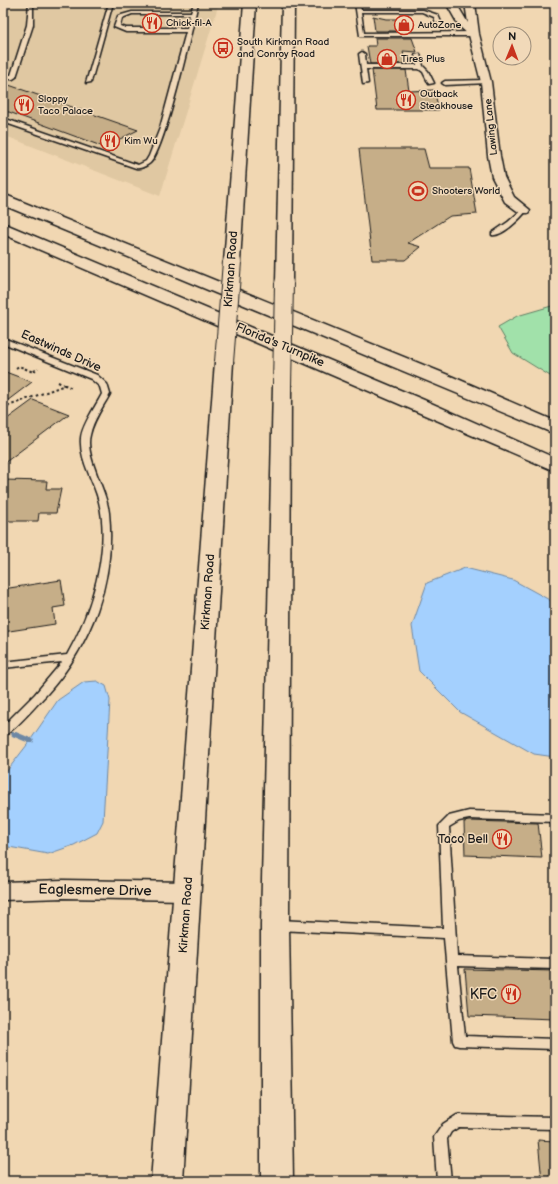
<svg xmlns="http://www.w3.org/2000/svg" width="558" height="1184" viewBox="0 0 558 1184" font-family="'Balsamiq Sans',sans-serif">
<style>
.built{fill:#e0c8a2}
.green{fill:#a1e1aa;stroke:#5e7e63}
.water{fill:#a4d0fe;stroke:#6e88a4}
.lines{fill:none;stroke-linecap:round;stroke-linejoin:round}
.stream{fill:#6e88a4;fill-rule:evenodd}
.building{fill:#c6ae88;stroke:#1c1c1c}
.service-casing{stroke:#1c1c1c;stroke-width:3}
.minor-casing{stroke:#1c1c1c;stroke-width:3}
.primary-casing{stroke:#1c1c1c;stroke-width:3}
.motorway-casing{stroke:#1c1c1c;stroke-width:3}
.path{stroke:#1c1c1c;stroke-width:2;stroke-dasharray:2.5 2.5;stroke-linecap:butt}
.service{fill:#f1d9b9;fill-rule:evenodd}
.minor{fill:#f1d9b9;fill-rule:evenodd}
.primary{fill:#f1d9b9;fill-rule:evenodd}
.motorway{fill:#f1d9b9;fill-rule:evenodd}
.primary-bridge-casing{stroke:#1c1c1c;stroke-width:20;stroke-linecap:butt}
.primary-bridge{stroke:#f1d9b9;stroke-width:18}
.labels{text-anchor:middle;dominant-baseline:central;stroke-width:3;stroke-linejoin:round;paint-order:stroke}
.far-poi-label{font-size:10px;fill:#1c1c1c;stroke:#f1d9b9;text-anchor:start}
.far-street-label{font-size:10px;fill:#1c1c1c;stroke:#f1d9b9}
.street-label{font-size:12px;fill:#1c1c1c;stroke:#f1d9b9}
.poi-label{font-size:12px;fill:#1c1c1c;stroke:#f1d9b9;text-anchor:end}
.near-street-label{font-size:14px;fill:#1c1c1c;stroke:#f1d9b9}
.near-poi-label{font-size:14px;fill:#1c1c1c;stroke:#f1d9b9;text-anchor:end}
</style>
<rect width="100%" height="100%" fill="#f1d7b2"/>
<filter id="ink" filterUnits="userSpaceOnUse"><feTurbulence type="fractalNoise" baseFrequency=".025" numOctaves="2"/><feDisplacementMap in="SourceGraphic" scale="8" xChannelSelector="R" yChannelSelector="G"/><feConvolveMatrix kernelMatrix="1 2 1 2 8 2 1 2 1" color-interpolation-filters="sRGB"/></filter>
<g filter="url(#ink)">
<path class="built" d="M3,3h216l-59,193 -157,-61z"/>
<path class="green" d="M555,305v74l-42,-26 -15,-26 19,-11z"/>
<path class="water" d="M465,568l48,12 42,23v154l-21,-3 -74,-42 -41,-41 -7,-45 15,-43z
M97,681l9,5 4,14 -7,121 -6,12 -23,12 -26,9 -45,-8v-70l24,-31 31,-45 26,-18z"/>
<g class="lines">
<path class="stream" d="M12,732h4l17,7 1,2 -1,2h-4l-17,-7 -1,-2z"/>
</g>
<path class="building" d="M373,16l13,3h19l5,12h-35z
M375,38h37l5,14 -14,-1 2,13h-35l-3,-18h9z
M372,70h34l3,21 25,-1 5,20h-62z
M3,83l52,18 83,29 -34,17 -95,-35h-6z
M359,149h65l5,19h40l8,46 -27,2 -42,27 13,4 -16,13h-33z
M3,371l29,11 -29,22z
M33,400l36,14 -66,50v-42z
M3,480l44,1 -1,8h15l-5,24h-17l-1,8h-35z
M61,580l4,26 -12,2 2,16 -52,8v-43z
M469,821l69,2 4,35 -77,-3 -1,-33z
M465,969l90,2v48l-86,-3z
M538,1140l17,1v40h-13z"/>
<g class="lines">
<g class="service-casing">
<path id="service" d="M29,3h4v22l-17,52 -3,2h-10v-4h8l16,-50z
M109,3h4l-22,79 -5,1z
M194,3h4c-6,26 -33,148 -48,160 -4,3 -10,6 -14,5l-133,-46v-4l135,47 8,-4 3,-5 11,-28 26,-96h-60l-12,-5 4,-11 14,-4h59zM132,14h58l-3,14h-61l-6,-2 2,-8z
M355,3h4l2,7h62l15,5 3,7 -5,1 -2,-6 -12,-5h-61l3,21 110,-1 3,2 -3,2h-114z
M362,52l3,2 1,11h51l-2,-10 5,-1 3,12 5,5 6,12 -5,1 -6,-12 -4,-3h-53l2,14 -5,1 -4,-30z
M486,80l3,2 -1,1 -43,2 -3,-2 3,-2z
M524,208l3,2c-6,8 -25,27 -35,25v-2l16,-11z
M3,338l94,37 10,9 3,10c-7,13 -17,26 -20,41 -6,21 17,55 19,78 7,67 -18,132 -62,181 -9,9 -34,39 -44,42v-10l32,-32 27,-32 -59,6v-6l64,-7c24,-41 44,-105 32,-153 -5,-21 -20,-42 -18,-64 1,-13 15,-32 21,-44l-2,-7 -9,-8 -88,-36z
M469,811l86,3v8l-86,-3 -10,2 -10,6 8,129 98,3v10l-97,-3 7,70 90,3v10l-96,-3 -4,-1 -2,-4 -9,-103 -166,-8 -4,-2 -2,-3 2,-3 4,-2 165,8 -4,-102 10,-10z
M457,1115l98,2v12l-96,-2 -8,5 -4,7 4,42h-14l-3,-44 9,-13z"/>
</g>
<g class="minor-casing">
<path id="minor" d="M446,3h10l12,20 -3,-20h10l4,31 12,48 9,74 4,21 10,20 16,13 -2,3h-8l-15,-11 -13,-25 -4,-21 -7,-74 -12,-47 -10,-9z
M63,880l124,2 8,3 3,6 -3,6 -8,3 -124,-2 -60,2v-18z"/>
</g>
<g class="primary-casing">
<path id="primary" d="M244,3h12l-16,259 -2,3 -6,2 -6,-2 -2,-3z
M282,3h12l-2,280 -2,4 -6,1 -6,-1 -2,-4z
M224,357l6,1 3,4 -50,819h-32l64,-819 3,-4z
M282,380l7,2 2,4 -2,539 4,256h-32v-256l12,-539 2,-4z"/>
</g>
<g class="motorway-casing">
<path id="motorway" d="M3,194l450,183 102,44v13l-552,-229z
M3,223l421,177 131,58v13l-552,-237z"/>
</g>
<path class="path" d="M16,368l3,-2 14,6 5,-4
M58,382l6,3
M3,408l62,-23 7,3"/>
<use href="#service" class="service"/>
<use href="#minor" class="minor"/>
<use href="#primary" class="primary"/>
<use href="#motorway" class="motorway"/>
<g class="primary-bridge-casing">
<path id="primary-bridge" d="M224,362l8,-100
M282,386l2,-103"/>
</g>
<use href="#primary-bridge" class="primary-bridge"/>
</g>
</g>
<defs>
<g id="restaurant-ring" transform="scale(1)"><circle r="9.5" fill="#f1d9b9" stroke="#c8321e" stroke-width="1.5"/><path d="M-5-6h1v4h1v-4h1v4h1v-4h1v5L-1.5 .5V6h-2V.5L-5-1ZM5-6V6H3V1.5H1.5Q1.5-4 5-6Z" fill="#c8321e"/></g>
<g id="shop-ring" transform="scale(1)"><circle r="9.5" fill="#f1d9b9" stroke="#c8321e" stroke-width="1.5"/><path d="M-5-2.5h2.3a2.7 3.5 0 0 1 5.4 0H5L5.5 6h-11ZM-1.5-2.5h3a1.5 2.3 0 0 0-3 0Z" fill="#c8321e"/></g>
<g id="bus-ring" transform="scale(1)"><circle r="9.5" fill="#f1d9b9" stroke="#c8321e" stroke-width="1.5"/><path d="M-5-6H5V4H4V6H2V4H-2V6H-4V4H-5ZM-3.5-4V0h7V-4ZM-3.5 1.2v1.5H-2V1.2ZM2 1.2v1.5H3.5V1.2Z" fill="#c8321e"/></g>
<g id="stadium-ring" transform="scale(1)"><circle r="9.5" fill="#f1d9b9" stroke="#c8321e" stroke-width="1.5"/><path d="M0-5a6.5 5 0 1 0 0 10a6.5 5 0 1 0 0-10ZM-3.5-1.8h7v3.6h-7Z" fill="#c8321e"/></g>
</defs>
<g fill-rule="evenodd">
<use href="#restaurant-ring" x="152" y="23"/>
<use href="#shop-ring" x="404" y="25"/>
<use href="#bus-ring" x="223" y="48"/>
<use href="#shop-ring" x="387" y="59"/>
<use href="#restaurant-ring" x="406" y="100"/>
<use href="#restaurant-ring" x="24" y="105"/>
<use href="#restaurant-ring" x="110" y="141"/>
<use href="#stadium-ring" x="418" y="191"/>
<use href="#restaurant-ring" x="502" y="839"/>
<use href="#restaurant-ring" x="511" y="994"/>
</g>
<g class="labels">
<g class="far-poi-label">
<text x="166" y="23">Chick-fil-A</text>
<text x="418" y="25">AutoZone</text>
<text x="237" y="42">South Kirkman Road<tspan x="237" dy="12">and Conroy Road</tspan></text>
<text x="401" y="59">Tires Plus</text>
<text x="420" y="94">Outback<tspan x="420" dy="12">Steakhouse</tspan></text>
<text x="38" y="99">Sloppy<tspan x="38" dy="12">Taco Palace</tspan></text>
<text x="124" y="141">Kim Wu</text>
<text x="432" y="191">Shooters World</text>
</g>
<g class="far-street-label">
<text transform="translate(491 127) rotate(-96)">Lawing Lane</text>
</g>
<g class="street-label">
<text transform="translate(231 269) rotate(-86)">Kirkman Road</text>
<text transform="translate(280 345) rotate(23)">Florida's Turnpike</text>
<text transform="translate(61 351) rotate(24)">Eastwinds Drive</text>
<text transform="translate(208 592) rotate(-86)">Kirkman Road</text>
<text transform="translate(186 915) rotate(-86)">Kirkman Road</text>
</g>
<g class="poi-label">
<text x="488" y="839">Taco Bell</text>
</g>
<g class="near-street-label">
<text transform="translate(95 890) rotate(1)">Eaglesmere Drive</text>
</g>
<g class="near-poi-label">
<text x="497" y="994">KFC</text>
</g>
</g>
<rect width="558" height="1184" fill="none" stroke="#f1d9b9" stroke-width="16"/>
<rect x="8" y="8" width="542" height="1168" fill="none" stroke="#1c1c1c" stroke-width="1.5" filter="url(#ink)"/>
<g transform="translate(512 46) rotate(1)"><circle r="19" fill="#f1d9b9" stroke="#9c8d7a"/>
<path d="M0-3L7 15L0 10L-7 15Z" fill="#c8321e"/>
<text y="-6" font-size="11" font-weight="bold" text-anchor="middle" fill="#1c1c1c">N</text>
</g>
</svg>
